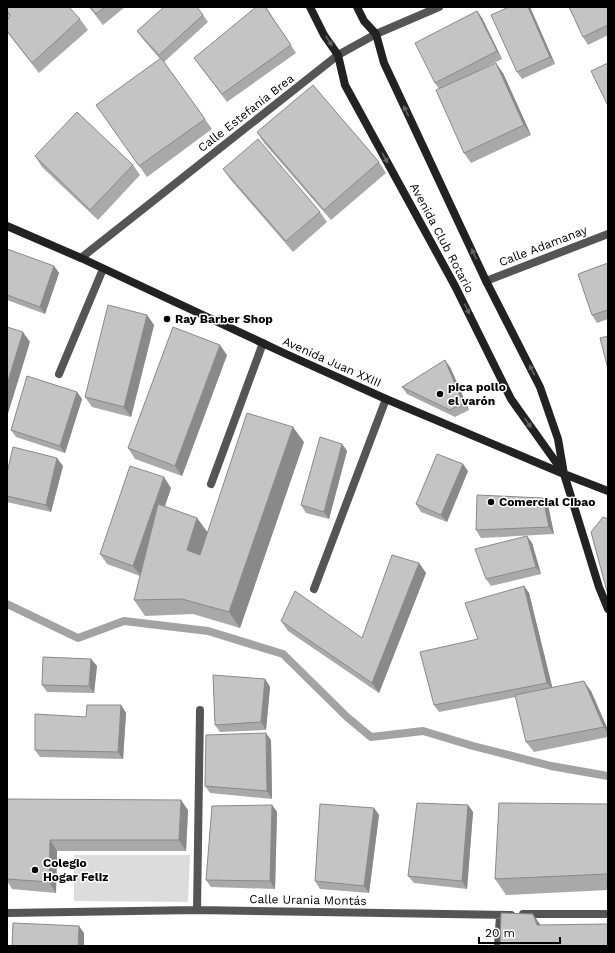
<svg xmlns="http://www.w3.org/2000/svg" width="615" height="953" viewBox="0 0 615 953" font-family="'Work Sans',sans-serif">
<style>
.green{fill:#dcdcdc}
.lines{fill:none;stroke-linecap:round;stroke-linejoin:round}
.stream{stroke:#a3a3a3;stroke-width:8}
.lane{stroke:#555;stroke-width:8}
.street{stroke:#555;stroke-width:8}
.secondary{stroke:#222;stroke-width:8}
.wall{fill:#a9a9a9}
.shaded-wall{fill:#898989}
.building{fill:#c4c4c4;stroke:#898989}
.oneway{fill:#646464}
.poi-dot{fill:#000;stroke:#fff;stroke-width:1.5}
.labels{text-anchor:middle;dominant-baseline:central;stroke-width:3;stroke-linejoin:round;paint-order:stroke}
.street-label{font-size:12px;fill:#000;stroke:#fff}
.poi-label{font-size:12px;font-weight:bold;fill:#000;stroke:#fff;text-anchor:start}
</style>
<rect width="100%" height="100%" fill="#fff"/>
<path class="green" d="M74,855h116l-2,47 -114,-1z"/>
<g class="lines">
<path class="stream" d="M7,604l71,34 46,-17 84,10 75,23 64,63 24,20 52,-6 50,15 78,20 57,10"/>
<path class="lane" d="M211,484l52,-141
M314,589l72,-190"/>
<path class="street" d="M81,258l257,-203 38,-21 63,-27
M486,281l122,-47
M59,374l44,-105
M197,910l3,-200
M7,913l190,-3 314,5
M523,914h85
M498,946l2,-31"/>
<path class="secondary" d="M310,7l14,28 14,20 7,30 110,201 56,113 52,73
M357,7l7,14 12,13 8,29 102,218 54,106 18,52 6,35 35,113 9,22
M7,226l74,32 205,96 100,45 178,75 44,17"/>
</g>
<path class="wall" d="M7,7l73,12 8,11 -49,43 -32,-41v-11l2,-5 -2,-2z
M89,7h36l-22,18z
M266,7l30,46 -69,49 -33,-44z
M530,7l25,57 -33,15 -5,-7z
M608,7v28l-20,10 -5,-8z
M477,11l5,7 20,41 -24,12 25,2 28,62 -60,28 -7,-10 -25,-64 -4,-6z
M203,15l5,7 -44,40 48,67 -65,48 -51,-72 64,-46 -18,-21 -5,-7z
M257,132l122,30 7,11 -55,47 -67,-77z
M35,156l98,9 7,10 -42,45 -56,-53z
M223,169l97,43 7,10 -34,30 -63,-73z
M7,249l47,17 5,7 -14,41 -38,-14z
M608,263v56l-11,4 -5,-8z
M147,315l7,10 -23,92 -39,-10 -7,-10z
M227,355l-45,121 -47,-17 -7,-11z
M450,367l19,43 -14,7 -48,-23 -5,-7z
M77,392l5,7 -17,54 -49,-16 -5,-7z
M304,442l-64,186 -47,-14 -48,2 -11,-16 6,-24 -33,-12 -7,-10 71,-66 -6,18 32,12 11,15z
M342,444l5,7 -18,68 -23,-6 -5,-8z
M63,466l-12,46 -44,-10v-29z
M468,471l-21,51 -26,-10 -5,-8z
M548,505l6,29 -73,4 -5,-8z
M527,536l5,7 9,31 -50,12 -5,-7z
M419,563l7,10 -47,120 -91,-62 -7,-10 81,17z
M524,586l5,7 23,94 39,4 17,39v7l-74,15 -8,-10 -10,-45 -77,15 -5,-7 44,-66z
M91,659l6,7 -3,27 -47,-1 -5,-7z
M265,679l5,8 -4,43 -46,2 -5,-7z
M121,705l5,8 -3,46 -83,-2 -5,-7 51,-33z
M271,740l1,59 -62,-6 -5,-7z
M7,799l181,11 -2,41h-129l-1,42 -44,-4 -5,-8z
M608,804v86l-102,5 -11,-16z
M272,805l5,7 -2,77 -64,-2 -5,-7z
M468,805l5,7 -6,77 -53,-6 -6,-7z
M374,808l5,7 -10,78 -49,-4 -5,-8z"/>
<path class="shaded-wall" d="M528,7h2l25,57 -5,-7z
M477,11l5,7 20,41 -5,-8z
M496,63l7,10 28,62 -7,-10z
M54,266l5,7 -14,41 -5,-7z
M147,315l7,10 -23,92 -7,-10z
M23,332l7,10 -23,75v-33z
M220,345l7,10 -45,121 -7,-10z
M445,360l5,7 19,43 -6,-7z
M77,392l5,7 -17,54 -5,-7z
M293,427l11,15 -64,186 -11,-16z
M342,444l5,7 -18,68 -5,-7z
M57,458l6,8 -12,46 -5,-7z
M463,464l5,7 -21,51 -6,-7z
M164,477l7,11 -30,88 -8,-10z
M543,498l5,7 6,29 -5,-7z
M197,518l11,15 -10,33 -11,-16z
M527,536l5,7 9,31 -5,-7z
M419,563l7,10 -47,120 -7,-10z
M524,586l5,7 24,97 -6,-7z
M91,659l6,7 -3,27 -5,-7z
M265,679l5,8 -4,43 -5,-8z
M584,681l7,10 17,39v3l-4,-6z
M121,705l5,8 -3,46 -5,-7z
M266,733l5,7 1,59 -5,-8z
M181,800l7,10 -2,41 -7,-11z
M272,805l5,7 -2,77 -5,-8z
M468,805l5,7 -6,77 -5,-8z
M374,808l5,7 -10,78 -5,-7z
M50,840l7,11 -1,42 -7,-11z
M533,914l11,16 -7,-5z
M79,926l5,7v13h-6z"/>
<path class="building" d="M7,7h62l11,12 -48,44 -25,-32v-10l3,-6 -3,-4z
M90,7h15l-9,7z
M164,7h33l6,8 -44,40 -22,-24z
M256,7h9l26,38 -69,49 -28,-36z
M509,7h19l22,50 -33,15 -26,-57z
M569,7h39v18l-25,12z
M477,11l20,40 -62,32 -20,-40z
M161,58l44,61 -66,47 -43,-61z
M496,63l28,62 -60,28 -28,-63z
M608,63v43l-17,-35z
M313,85l66,77 -55,48 -67,-78z
M77,112l56,53 -43,45 -55,-54z
M258,139l62,73 -34,29 -63,-72z
M7,249l47,17 -14,41 -33,-12z
M608,263v47l-16,5 -14,-41z
M108,305l39,10 -23,92 -39,-10z
M7,327l16,5 -16,52z
M173,327l47,18 -45,121 -47,-18z
M608,336v33l-8,-31z
M445,360l18,43 -13,7 -48,-23z
M27,376l50,16 -17,54 -49,-16z
M247,413l46,14 -64,185 -47,-13 -48,1 24,-96 39,14 -10,32 13,5z
M320,437l22,7 -18,68 -23,-7z
M13,447l44,11 -11,47 -39,-9v-23z
M437,454l26,10 -22,51 -25,-11z
M130,466l34,11 -31,89 -33,-12z
M477,495l66,3 6,29 -73,3z
M603,517l5,2v76l-17,-63z
M527,536l9,31 -50,12 -11,-30z
M392,555l27,8 -47,120 -91,-62 14,-30 67,47z
M524,586l23,97 -113,22 -14,-53 58,-13 -13,-36z
M43,657l48,2 -2,27 -47,-1z
M213,675l52,4 -4,43 -46,3z
M584,681l20,46 -78,15 -11,-47z
M87,705h34l-3,47 -83,-2v-36l51,3z
M266,733l1,58 -62,-5 1,-51z
M7,799l174,1 -2,40h-129l-1,42 -42,-3z
M417,803l51,2 -6,76 -54,-5z
M499,803l109,1v70l-113,5z
M320,804l54,4 -10,78 -49,-5z
M272,805l-2,76 -64,-1 6,-74z
M501,913l32,1 4,11 71,-1v22h-108z
M13,923l66,3 -1,20h-66z"/>
<defs><path id="oneway-solid" d="M-6-.8H1V-3.2L6.5 0L1 3.2V.8H-6Z"/></defs>
<g class="oneway">
<use href="#oneway-solid" transform="translate(329 41) rotate(57)"/>
<use href="#oneway-solid" transform="translate(406 111) rotate(-115)"/>
<use href="#oneway-solid" transform="translate(385 158) rotate(61)"/>
<use href="#oneway-solid" transform="translate(474 254) rotate(-115)"/>
<use href="#oneway-solid" transform="translate(467 309) rotate(64)"/>
<use href="#oneway-solid" transform="translate(532 370) rotate(-117)"/>
<use href="#oneway-solid" transform="translate(528 423) rotate(55)"/>
</g>
<g class="poi-dot">
<circle cx="167" cy="319" r="4"/>
<circle cx="440" cy="394" r="4"/>
<circle cx="491" cy="502" r="4"/>
<circle cx="35" cy="870" r="4"/>
</g>
<g class="labels">
<g class="street-label">
<text transform="translate(246 113) rotate(-38)">Calle Estefanía Brea</text>
<text transform="translate(442 238) rotate(62)">Avenida Club Rotario</text>
<text transform="translate(543 246) rotate(-21)">Calle Adamanay</text>
<text transform="translate(332 362) rotate(24)">Avenida Juan XXIII</text>
<text transform="translate(308 900) rotate(1)">Calle Urania Montás</text>
</g>
<g class="poi-label">
<text x="175" y="319">Ray Barber Shop</text>
<text x="448" y="387">pica pollo<tspan x="448" dy="14">el varón</tspan></text>
<text x="499" y="502">Comercial Cibao</text>
<text x="43" y="863">Colegio<tspan x="43" dy="14">Hogar Feliz</tspan></text>
</g>
</g>
<rect width="615" height="953" fill="none" stroke="#000000" stroke-width="16"/>
<path d="M479 937v6h81v-6" fill="none" stroke="#000000" stroke-width="2"/>
<text x="485" y="937" font-size="12" fill="#000000" stroke="#ffffff" stroke-width="3" paint-order="stroke">20 m</text>
</svg>
